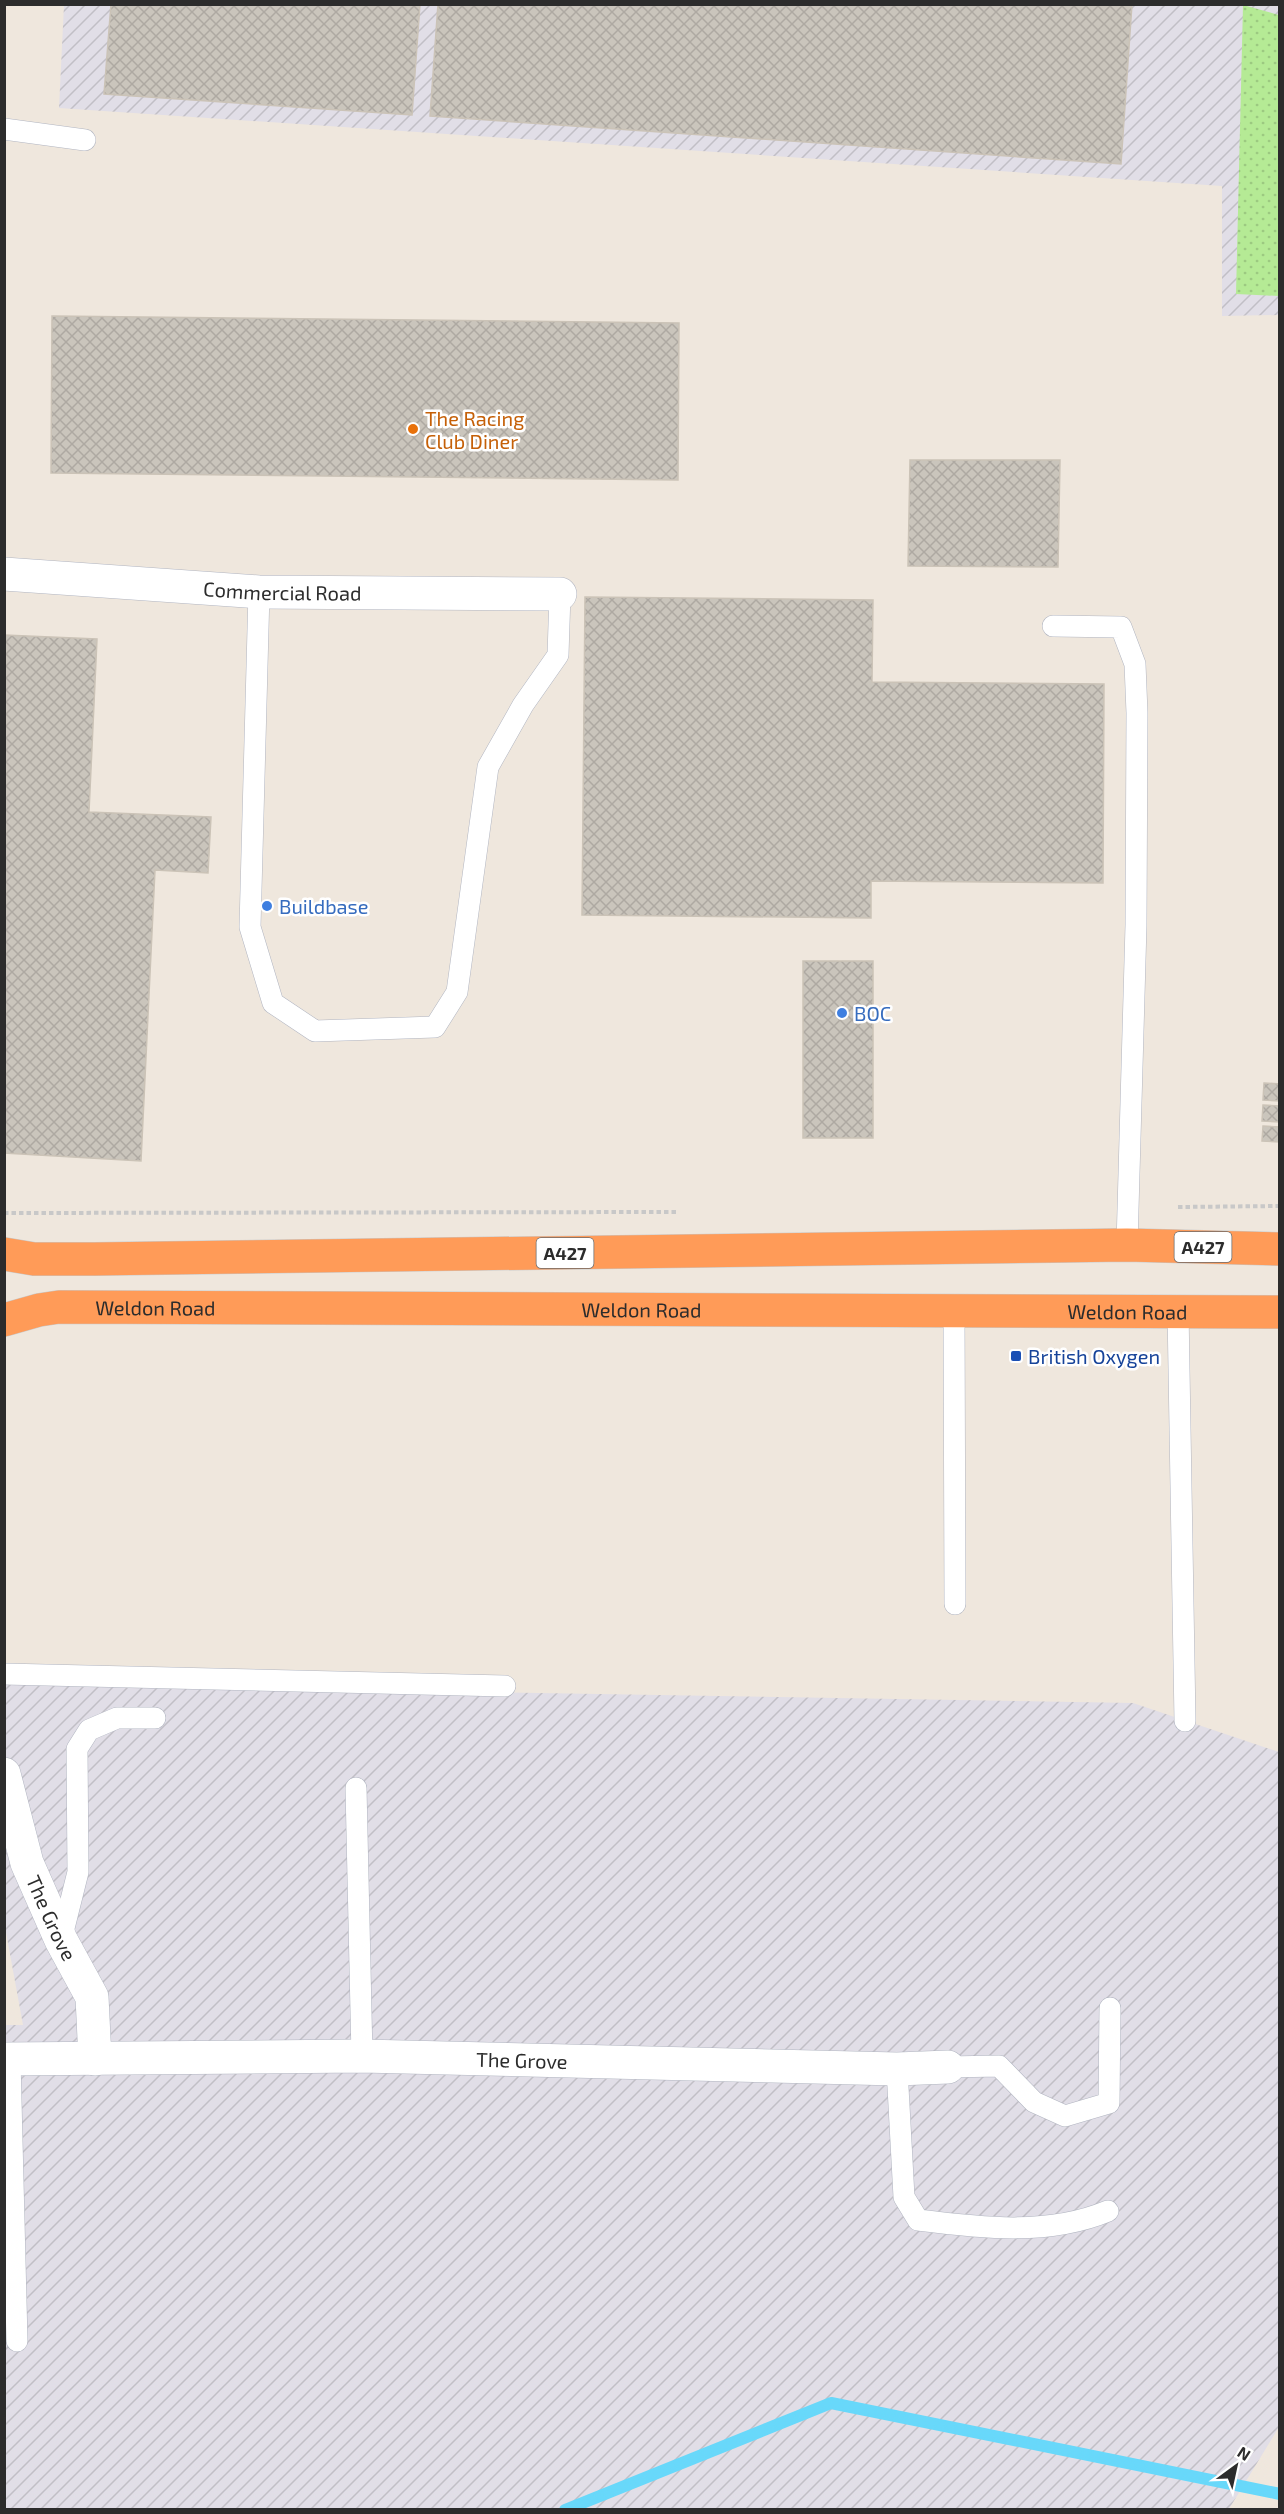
<svg xmlns="http://www.w3.org/2000/svg" width="1284" height="2514" viewBox="0 0 1284 2514" font-family="'Exo 2',sans-serif">
<style>
.industrial{fill:url(#industrial-furrows)}
.green{fill:url(#green-dots)}
.lines{fill:none;stroke-linecap:round;stroke-linejoin:round}
.stream{stroke:#68d8fa;stroke-width:12}
.building{fill:url(#building-cross-hatch);stroke:#cbc3b7;stroke-width:1.5}
.lane-casing{stroke:#b1b5c1;stroke-width:22}
.street-casing{stroke:#b1b5c1;stroke-width:34}
.highway-casing{stroke:#c8c8c8;stroke-width:34}
.path{stroke:#c8c8c8;stroke-width:4;stroke-dasharray:4.5 3;stroke-linecap:butt}
.lane{stroke:#fff;stroke-width:21}
.street{stroke:#fff;stroke-width:33}
.highway{stroke:#ff9b58;stroke-width:33}
.food-dot{fill:#e8710a;stroke:#fff;stroke-width:2}
.shop-dot{fill:#3f7fe0;stroke:#fff;stroke-width:2}
.transit-dot{fill:#1a4fb4;stroke:#fff;stroke-width:2}
.labels{text-anchor:middle;dominant-baseline:central;stroke-width:5;stroke-linejoin:round;paint-order:stroke}
.shield{fill:#fff;stroke:#6b6b6b;stroke-width:1.5}
.shield-label{font-size:18px;font-weight:bold;fill:#2c2c2c}
.food-label{font-size:20px;fill:#c56008;stroke:#fff;text-anchor:start}
.street-label{font-size:20px;fill:#2c2c2c;stroke:#fff}
.shop-label{font-size:20px;fill:#366cbe;stroke:#fff;text-anchor:start}
.transit-label{font-size:20px;fill:#164399;stroke:#fff;text-anchor:start}
</style>
<defs>
<pattern id="industrial-furrows" width="10" height="10" patternUnits="userSpaceOnUse" patternTransform="scale(1.5)"><rect width="10" height="10" fill="#e1dee7"/><path d="M-1 1l2-2M0 10L10 0M9 11l2-2" fill="none" stroke="#c1bfc6"/></pattern>
<pattern id="green-dots" width="8" height="8" patternUnits="userSpaceOnUse" patternTransform="scale(1.5)"><rect width="8" height="8" fill="#b5ea95"/><path d="M2 2h.1M6 6h.1" fill="none" stroke="#9cc981" stroke-width="1.8" stroke-linecap="round"/></pattern>
<pattern id="building-cross-hatch" width="8" height="8" patternUnits="userSpaceOnUse" patternTransform="scale(1.5)"><rect width="8" height="8" fill="#cac5bc"/><path d="M0 0l8 8M0 8l8-8" fill="none" stroke="#aea9a2"/></pattern>
</defs>
<rect width="100%" height="100%" fill="#efe7dd"/>
<path class="industrial" d="M64,5h1215v310l-57,1v-130l-1163,-78z
M5,1684l1128,19 146,49v675l-50,82 -1224,1 -1,-485h19l-18,-98z"/>
<path class="green" d="M1243,5l36,10v281l-43,-2z"/>
<g class="lines">
<path class="stream" d="M565,2510l266,-107 449,91"/>
</g>
<path class="building" d="M111,4h309l-8,111 -308,-21z
M438,4h694l-11,160 -691,-48z
M52,316l627,7 -1,157 -627,-7z
M910,460h150l-2,107 -150,-1z
M585,597l288,3 -1,82 232,2 -1,199 -232,-2v37l-289,-3z
M4,635l93,4 -8,173 122,5 -3,56 -53,-3 -14,291 -137,-8z
M803,961h70v177h-70z
M1264,1083l16,1v17l-17,-1z
M1263,1105l17,1v16l-18,-1z
M1263,1126l17,1v15l-18,-1z"/>
<g class="lines">
<g class="lane-casing">
<path id="lane" d="M4,129l81,11
M259,592l-9,335 23,76 42,28 120,-4 22,-35 31,-225 35,-62 35,-50 2,-61
M1053,626l68,1 14,37 2,49 -1,212 -9,320
M954,1310l1,294
M1178,1310l7,411
M4,1674l501,12
M356,1788l6,268
M61,1940l17,-68 -1,-123 12,-19 28,-12h38
M10,2060l7,281
M948,2067l51,-1 35,36 31,14 44,-13 1,-95
M897,2069l7,128 14,23c63,8 130,16 190,-9"/>
</g>
<g class="street-casing">
<g id="street">
<path id="s1" d="M4,574l255,18 301,2"/>
<path id="s2" d="M4,1774l23,89 34,77 31,57 3,62"/>
<path id="s3" d="M4,2059l358,-3 535,13 51,-2"/>
</g>
</g>
<g class="highway-casing">
<g id="highway">
<path d="M4,1254l30,5h60l1033,-14 153,4"/>
<path id="s4" d="M4,1320l35,-10 20,-3 1221,5"/>
</g>
</g>
<path class="path" d="M1178,1207l102,-1
M4,1213l675,-1"/>
<use href="#lane" class="lane"/>
<use href="#street" class="street"/>
<use href="#highway" class="highway"/>
</g>
<circle class="food-dot" cx="413" cy="429" r="6"/>
<g class="shop-dot">
<circle cx="267" cy="906" r="6"/>
<circle cx="842" cy="1013" r="6"/>
</g>
<rect class="transit-dot" x="1010" y="1350" width="12" height="12" rx="3"/>
<g class="labels">
<g class="shield">
<rect x="1174.5" y="1232" width="57" height="30" rx="4.5"/>
<rect x="536.5" y="1238" width="57" height="30" rx="4.5"/>
</g>
<g class="shield-label">
<text x="1203" y="1247">A427</text>
<text x="565" y="1253">A427</text>
</g>
<g class="food-label">
<text x="425" y="418">The Racing<tspan x="425" dy="23">Club Diner</tspan></text>
</g>
<g class="street-label">
<text stroke="none"><textPath href="#s1" startOffset="279">Commercial Road</textPath></text>
<text stroke="none"><textPath href="#s4" startOffset="153">Weldon Road</textPath></text>
<text stroke="none"><textPath href="#s4" startOffset="639">Weldon Road</textPath></text>
<text stroke="none"><textPath href="#s4" startOffset="1125">Weldon Road</textPath></text>
<text stroke="none"><textPath href="#s2" startOffset="152">The Grove</textPath></text>
<text stroke="none"><textPath href="#s3" startOffset="518">The Grove</textPath></text>
</g>
<g class="shop-label">
<text x="279" y="906">Buildbase</text>
<text x="854" y="1013">BOC</text>
</g>
<g class="transit-label">
<text x="1028" y="1356">British Oxygen</text>
</g>
</g>
<rect width="1284" height="2514" fill="none" stroke="#2c2c2c" stroke-width="12"/>
<g transform="translate(1236 2466) rotate(33)" stroke="#ffffff" stroke-width="4.5" paint-order="stroke">
<path d="M0-4.5L10 22L0 15L-10 22Z" fill="#2c2c2c"/>
<text y="-9" font-size="16" font-weight="bold" text-anchor="middle" fill="#2c2c2c">N</text>
</g>
</svg>
